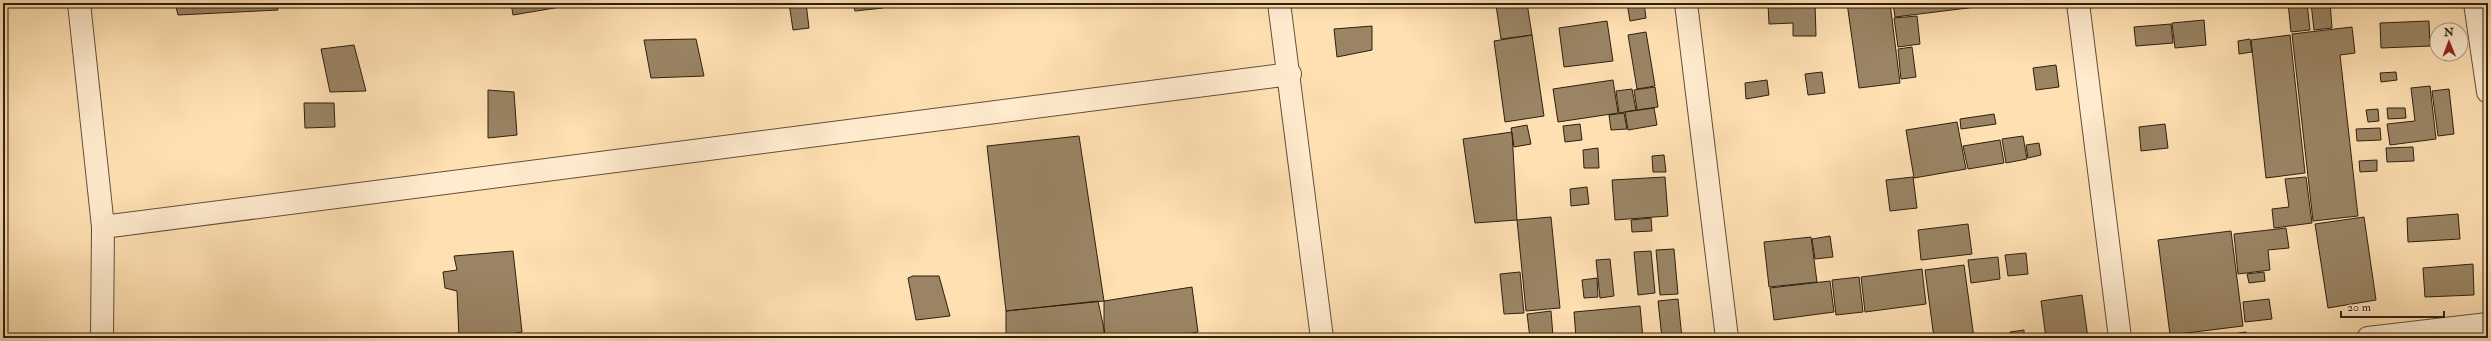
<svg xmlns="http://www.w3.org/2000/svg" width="2491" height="341" viewBox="0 0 2491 341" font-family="'IM FELL Double Pica',serif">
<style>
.building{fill:#9a8464;stroke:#2d200f}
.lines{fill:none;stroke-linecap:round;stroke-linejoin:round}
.minor-casing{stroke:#625038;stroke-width:24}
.minor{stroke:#ffebce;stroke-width:22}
</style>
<rect width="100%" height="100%" fill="#ffe0b3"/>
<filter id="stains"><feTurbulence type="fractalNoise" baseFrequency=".005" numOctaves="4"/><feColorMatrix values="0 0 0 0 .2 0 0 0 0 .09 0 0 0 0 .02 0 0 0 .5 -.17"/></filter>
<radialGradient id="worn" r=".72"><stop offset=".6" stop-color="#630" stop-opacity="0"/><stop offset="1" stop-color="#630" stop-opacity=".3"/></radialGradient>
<path class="building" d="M175,3h101l2,7 -100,5z
M282,3h32l-32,4z
M511,3h73l-71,12z
M789,3h17l3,25 -16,2z
M853,3h29l1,5 -28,3z
M1512,3h15l5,32 -31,4 -5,-34z
M1627,3h17l2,15 -16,3z
M1757,3h58l1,33h-23v-13l-24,1 -1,-20z
M1847,3h43l10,80 -41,5z
M1893,3h91v3l-89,11z
M2288,3h19l3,27 -19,2z
M2311,3h19l2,25 -18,2z
M1917,16l3,28 -22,3 -4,-29z
M2204,20l2,25 -31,3 -3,-25z
M1607,21l6,40 -49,6 -5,-39z
M2429,21l1,25 -49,2 -1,-25z
M2171,24l2,19 -37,3 -2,-19z
M1372,26v24l-35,7 -3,-28z
M2352,27l3,26 -15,2 18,161 -45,5 -21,-187z
M1646,32l9,54 -18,3 -9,-54z
M1532,35l12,81 -39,6 -11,-81z
M2290,35l15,138 -39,5 -15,-138z
M696,39l8,37 -53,2 -7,-38z
M2250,39l2,13 -13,2 -1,-13z
M354,45l12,46 -36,1 -9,-43z
M1912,47l4,30 -15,2 -3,-30z
M2056,65l3,22 -23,3 -3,-22z
M1822,72l3,21 -17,2 -3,-21z
M2396,72l1,8 -16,2 -1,-9z
M1613,80l5,33 -60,9 -5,-33z
M1767,80l2,15 -23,4 -1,-16z
M2430,86l6,53 -46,6 -3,-21 28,-3 -4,-33z
M1655,87l3,20 -21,3 -3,-20z
M1632,89l4,21 -17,3 -3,-22z
M2449,89l5,45 -16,2 -6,-45z
M488,90l26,2 3,43 -29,3z
M304,103h30l1,24 -30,1z
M1654,108l3,17 -29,5 -3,-18z
M2387,108h18l1,10 -18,1z
M2378,109l1,12 -11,1 -2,-12z
M1624,113l3,16 -16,1 -2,-15z
M1994,114l2,10 -35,5 -1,-10z
M1957,122l9,47 -52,9 -8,-48z
M1580,124l2,16 -17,2 -2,-16z
M2165,124l3,24 -27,3 -2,-24z
M1527,125l4,19 -17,3 -3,-19z
M2380,128l1,12 -24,1 -1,-12z
M1512,132l5,88 -42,3 -12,-84z
M1079,136l25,165 -98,10 -19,-165z
M2023,136l4,23 -21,4 -4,-24z
M2000,140l4,23 -36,6 -5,-23z
M2039,143l2,12 -13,3 -2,-13z
M2413,147l1,14 -27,1 -1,-14z
M1598,148l1,20h-15l-1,-18z
M1664,155l2,17h-13l-1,-16z
M2377,160v11l-17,1 -1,-11z
M1665,177l3,39 -53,4 -3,-40z
M1913,177l4,31 -27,3 -4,-31z
M2306,177l6,46 -38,5 -2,-19 17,-2 -4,-28z
M1587,187l2,17 -18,2 -1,-17z
M2458,214l2,25 -52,3 -1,-24z
M1551,217l9,91 -34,3 -9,-91z
M2364,217l12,83 -48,8 -13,-84z
M1651,218l1,13 -20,1 -1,-12z
M1968,224l4,30 -51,6 -3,-30z
M2286,228l3,20 -21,2 2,20 -32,4 -4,-40z
M2231,231l12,95 -73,9 -12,-95z
M1830,236l3,21 -18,2 -3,-20z
M1811,237l6,45 -48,5 -5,-45z
M1674,249l4,45 -18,1 -4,-45z
M513,251l9,81 -32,6h-31l-2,-47 -12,-3 -2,-16 14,-2 -3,-14z
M1651,251l4,42 -17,2 -4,-43z
M2026,253l2,21 -20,2 -3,-21z
M1998,257l2,22 -29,4 -3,-23z
M1610,259l4,37 -14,2 -4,-38z
M2473,264l1,31 -49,2 -2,-29z
M1964,265l10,73h-40l-9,-68z
M1922,269l4,35 -61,8 -4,-35z
M1520,272l4,41 -20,1 -4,-40z
M2264,272l1,9 -16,2 -2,-9z
M913,276h26l11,40 -34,4 -8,-42z
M1859,277l4,35 -27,3 -4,-35z
M1597,278l1,19 -14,1 -2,-18z
M1830,281l4,31 -60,8 -4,-32z
M1192,287l6,45 -34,6h-60v-37z
M2082,295l6,43h-42l-5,-37z
M1678,299l4,39h-20l-4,-37z
M2269,299l3,20 -27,3 -2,-20z
M1098,301l7,33 -36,4h-63v-27z
M1640,306l3,32h-67l-2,-26z
M1551,311l2,25 -23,2 -3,-24z
M2024,330v8h-14v-6z
M2246,332l1,6h-28v-2z
M1930,334v4h-20v-2z"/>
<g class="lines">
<g class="minor-casing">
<path id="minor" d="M79,3l24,224 -1,111
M1279,3l43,335
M1686,3l41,335
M2078,3l42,335
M2475,3l13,89
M103,227l1187,-153
M2368,338l120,-14"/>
</g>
<use href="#minor" class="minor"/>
</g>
<rect width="2491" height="341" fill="none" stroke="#ffe0b3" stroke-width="16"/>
<rect x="4" y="4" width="2483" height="333" fill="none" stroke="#2d200f" stroke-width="2"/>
<rect x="8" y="8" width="2475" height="325" fill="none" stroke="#2d200f"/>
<g transform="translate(2449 42) rotate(359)"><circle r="19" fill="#ffebce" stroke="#ab9a82"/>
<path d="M0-3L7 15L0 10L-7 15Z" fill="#8f2418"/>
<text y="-6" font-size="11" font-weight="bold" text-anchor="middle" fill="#2d200f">N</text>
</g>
<path d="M2341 311v6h103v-6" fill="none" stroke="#2d200f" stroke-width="2"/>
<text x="2347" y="311" font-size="12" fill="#2d200f" stroke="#ffebce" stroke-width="3" paint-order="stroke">20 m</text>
<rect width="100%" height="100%" filter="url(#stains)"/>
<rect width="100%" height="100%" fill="url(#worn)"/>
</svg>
